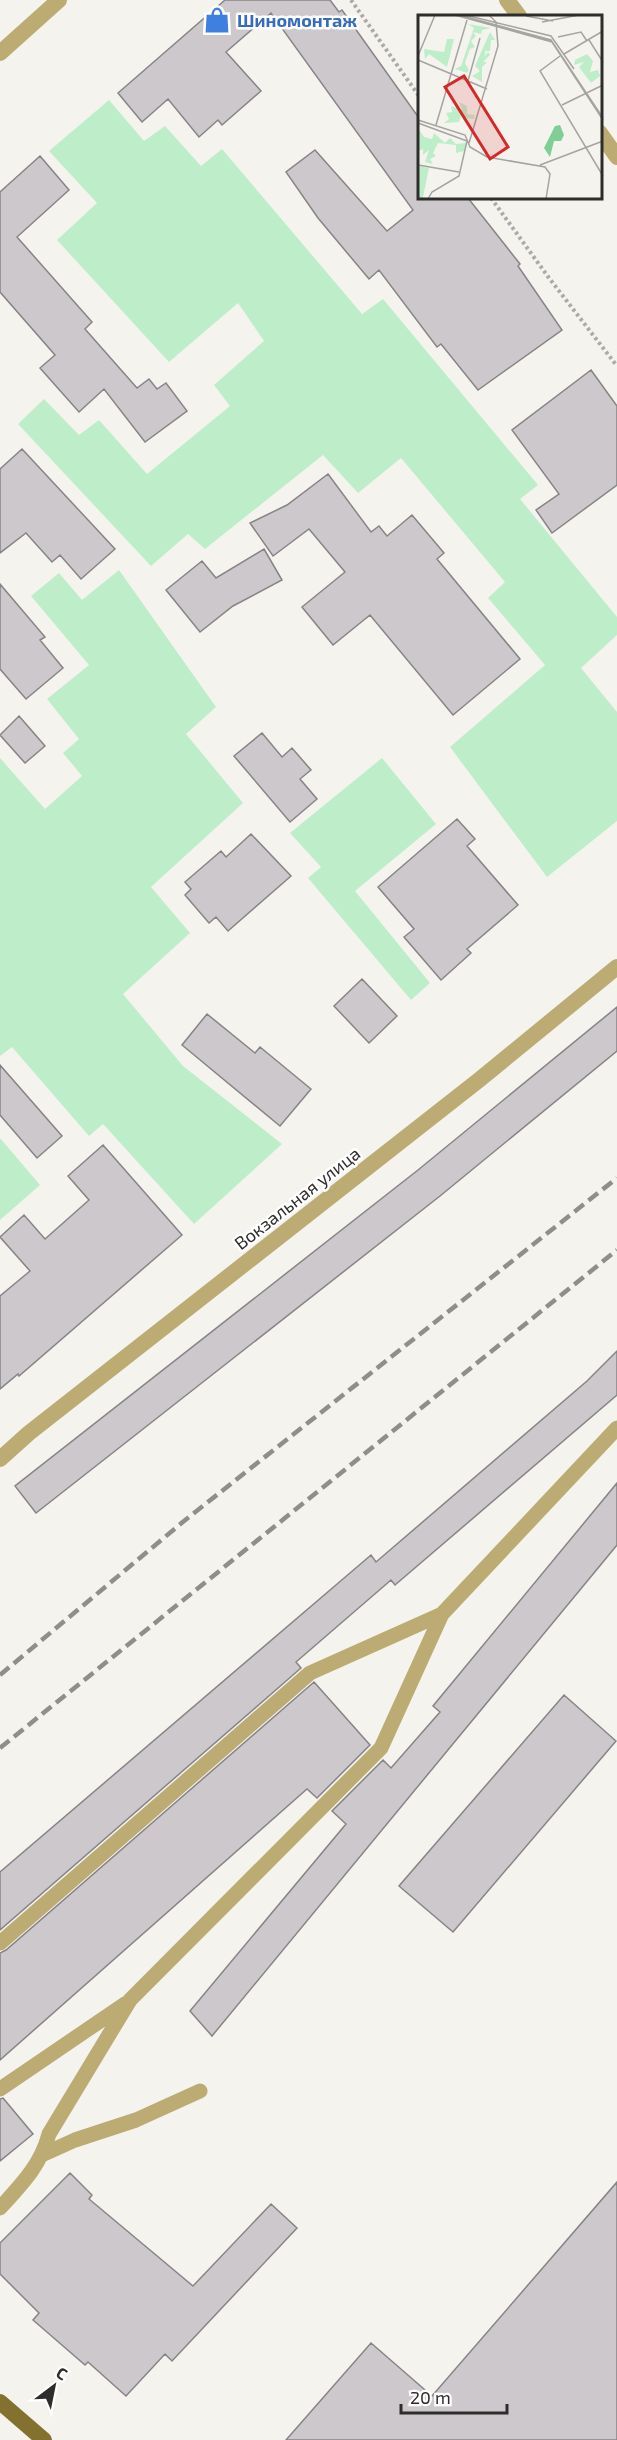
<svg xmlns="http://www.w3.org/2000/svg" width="617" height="2440" viewBox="0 0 617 2440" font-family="'Exo 2',sans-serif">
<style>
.green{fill:#beeec9}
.building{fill:#ccc8cc;stroke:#878487;stroke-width:1.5}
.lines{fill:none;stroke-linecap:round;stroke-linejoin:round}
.path{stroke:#acaaa7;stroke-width:4;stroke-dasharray:3 3;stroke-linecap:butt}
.service{stroke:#bcac73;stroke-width:15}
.minor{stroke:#bcac73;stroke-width:16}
.primary{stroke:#83712f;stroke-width:16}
.rail{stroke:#908e8b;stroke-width:4.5;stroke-dasharray:12 6;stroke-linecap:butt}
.labels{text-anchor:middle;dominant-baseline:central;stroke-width:5;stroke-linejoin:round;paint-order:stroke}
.shop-label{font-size:18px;font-weight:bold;fill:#366cbe;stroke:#fff;text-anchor:start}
.street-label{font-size:18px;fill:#2e2d2b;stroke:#fff}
.inset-road{fill:none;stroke:#a5a4a0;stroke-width:1.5}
.view{fill:#d62828;fill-opacity:0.15;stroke:#d62828;stroke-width:3}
.inset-edge{fill:none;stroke:#2e2d2b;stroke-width:3}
</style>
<rect width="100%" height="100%" fill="#f5f3ee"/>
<path class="green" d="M109,100l35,41 21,-15 36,40 21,-17 140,165 21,-15 155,186 -18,14 97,118v18l-36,33 36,44v109l-70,56 -97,-130 95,-82 -57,-67 17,-16 -104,-124 -43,35 -35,-38 -118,94 -17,-15 -37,32 -133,-142 26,-25 35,36 20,-15 48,54 83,-68 -16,-21 50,-44 -26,-38 -69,59 -112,-122 40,-37 -48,-52z
M119,570l97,137 -30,27 57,69 -92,84 39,46 -67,61 60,72 99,78 -88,80 -91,-100 -14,12 -77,-89 -12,9v-298l45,51 37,-33 -19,-23 16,-14 -32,-40 42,-34 -58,-69 28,-23 23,27z
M382,758l54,66 -81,67 75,92 -19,17 -103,-122 13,-11 -31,-34z
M0,1138l40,47 -40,35z"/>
<path class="building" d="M225,0h105l9,12 3,-2 77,108v80h49l52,66 -2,2 44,64 -84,60 -37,-46 -4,3 -58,-77 -10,9 -51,-61 -32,-46 29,-22 72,81 26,-21 -142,-197 -45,39 35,39 -39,34 -4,-5 -19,17 -31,-38 -26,23 -24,-29z
M40,156l29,34 -52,47 75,85 -7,7 52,59 12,-9 8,10 9,-6 21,28 -42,31 -41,-53 -25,23 -39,-44 15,-13 -55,-63v-100z
M591,370l26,36v79l-65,48 -16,-23 23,-16 -47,-64z
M22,449l93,100 -34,30 -21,-24 -8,7 -26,-29 -26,20v-84z
M328,474l43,58 8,-6 8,10 25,-21 32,38 -7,6 83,100 -67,56 -83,-100 -37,30 -31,-38 43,-35 -36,-43 -36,27 -23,-33 37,-18z
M264,549l18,31 -49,26 -33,26 -34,-42 36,-29 14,17z
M0,584l45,53 -5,3 23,28 -37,31 -26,-30z
M19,716l26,30 -20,17 -25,-28z
M262,733l20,24 10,-9 19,22 -11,9 17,20 -27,23 -56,-66z
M457,819l18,20 -8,7 51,59 -51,44 4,4 -30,27 -37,-43 10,-8 -36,-42z
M251,834l40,42 -63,55 -12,-14 -7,6 -24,-28 6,-6 -6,-7 36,-31 5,6z
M362,979l35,37 -28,27 -35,-37z
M617,1007v44l-177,145 -404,317 -21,-27 403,-316z
M207,1014l48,39 5,-6 51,42 -31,37 -98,-81z
M0,1065l62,71 -25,22 -37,-43z
M103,1145l79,90 -163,141 -1,-2 -18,15v-93l30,-25 -30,-34 24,-22 21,24 44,-39 -21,-24z
M617,1351v44l-222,190 -4,-5 -95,82 5,6 -301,262v-58l371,-317 5,7 211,-181z
M617,1483v62l-405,491 -22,-25 156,-187 -14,-13 51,-51 8,8 49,-56 -7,-6z
M314,1682l56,63 -53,53 -10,-9 -307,271v-107l6,-3z
M564,1695l52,46 -163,191 -54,-46z
M3,2098l30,36 -33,27v-62z
M70,2173l22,22 -3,4 104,87 78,-82 26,24 -125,133 -7,-7 -39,42 -38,-34 -3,3 -52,-45 6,-7 -39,-39v-31z
M617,2182v258h-331l85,-97 61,53z"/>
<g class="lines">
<path class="path" d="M351,0l68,96
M491,198l58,80 68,88"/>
<path class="service" d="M0,1943l310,-270 132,-59 175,-186
M0,2089l125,-85
M44,2154l31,-14 61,-20 64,-29
M0,2208c21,-23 41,-43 49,-74l81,-134 251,-252 61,-134"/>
<path class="minor" d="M507,0l12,16
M0,53l59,-53
M600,133l17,24
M0,1459l29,-26 450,-353 138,-113"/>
<path class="primary" d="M0,2402l44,38"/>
<path class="rail" d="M0,1675l184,-154 433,-343
M0,1748l617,-498"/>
</g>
<defs>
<g id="shop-bare" transform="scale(2.07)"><path d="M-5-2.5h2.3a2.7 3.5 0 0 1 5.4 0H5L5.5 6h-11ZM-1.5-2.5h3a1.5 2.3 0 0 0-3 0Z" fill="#3f7fe0" stroke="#fff" stroke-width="2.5" paint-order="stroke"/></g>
</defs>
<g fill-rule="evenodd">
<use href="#shop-bare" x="217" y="20"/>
</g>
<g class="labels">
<g class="shop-label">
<text x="237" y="20">Шиномонтаж</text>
</g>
<g class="street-label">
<text transform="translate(297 1198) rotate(-38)">Вокзальная улица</text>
</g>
</g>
<g transform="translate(418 15)">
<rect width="184" height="184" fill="#f5f3ee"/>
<path d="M50,9l23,4 -9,2 -1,4 -8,-2 3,4 -5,5 4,6 -5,2 -5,14 4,7 -2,3 -12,-4 6,-3 13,-38zM72,17l5,8h-4l-1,11h-5v5l3,-4 2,3 -7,7h4l-5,5v15l-10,-6 8,-5 -5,-5zM29,24h7l-7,28 -18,-13 -4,5 -1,-10 20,3zM169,39l6,7 -3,11 8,-2 4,11 -2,-5 -9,7 -12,-16 5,-5 -10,3 1,-5zM41,87l8,4v8l8,1 -1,4 -9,-1 2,8 -6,-11 -2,7 -15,1 5,-4 -3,-6 6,-1 -1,-6 11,4zM0,113l6,9 8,2 2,-6 11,10 5,-5 6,6 10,-1 -2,8 -8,2v-8l-18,-2 -5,10 3,3 -6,3 3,5 -8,-2 4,-12 -6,5v-6l-5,2zM0,151l11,2 -6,29 4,2h-9z" fill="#beeec9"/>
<path d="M142,110l4,10 -3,6h-7l-4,16 -6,-9 11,-22z" fill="#7fce95"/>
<path class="inset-road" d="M37,0l97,27 51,78M41,0l92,25 52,78M47,0l86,21 23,33M108,1l27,5M124,7l37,-7M140,22l23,-5 6,9M171,25l14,22M146,39l39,-23M0,41l17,-41M142,41l-20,15 63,105M0,45l69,29M50,66l12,-43M144,90l41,-20M0,105l47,15 5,12 17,10 58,10 5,7 -4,25M0,108l49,18 -8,35 -27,16 -4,7M18,110l31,-105M51,128l29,-97 -2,-24 -7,-7M0,150l41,7M122,150l63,-24"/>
<path class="view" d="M46,61l44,71 -18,12 -45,-72z"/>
<rect width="184" height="184" class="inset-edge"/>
</g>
<g transform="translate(54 2386) rotate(32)" stroke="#ffffff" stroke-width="4.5" paint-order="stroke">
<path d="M0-4.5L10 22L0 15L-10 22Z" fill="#2e2d2b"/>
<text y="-9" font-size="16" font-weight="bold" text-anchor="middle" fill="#2e2d2b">С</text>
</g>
<path d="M401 2404v9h106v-9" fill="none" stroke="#2e2d2b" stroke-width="3"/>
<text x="410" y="2404" font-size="18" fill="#2e2d2b" stroke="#ffffff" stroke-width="4.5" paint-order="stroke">20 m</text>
</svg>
